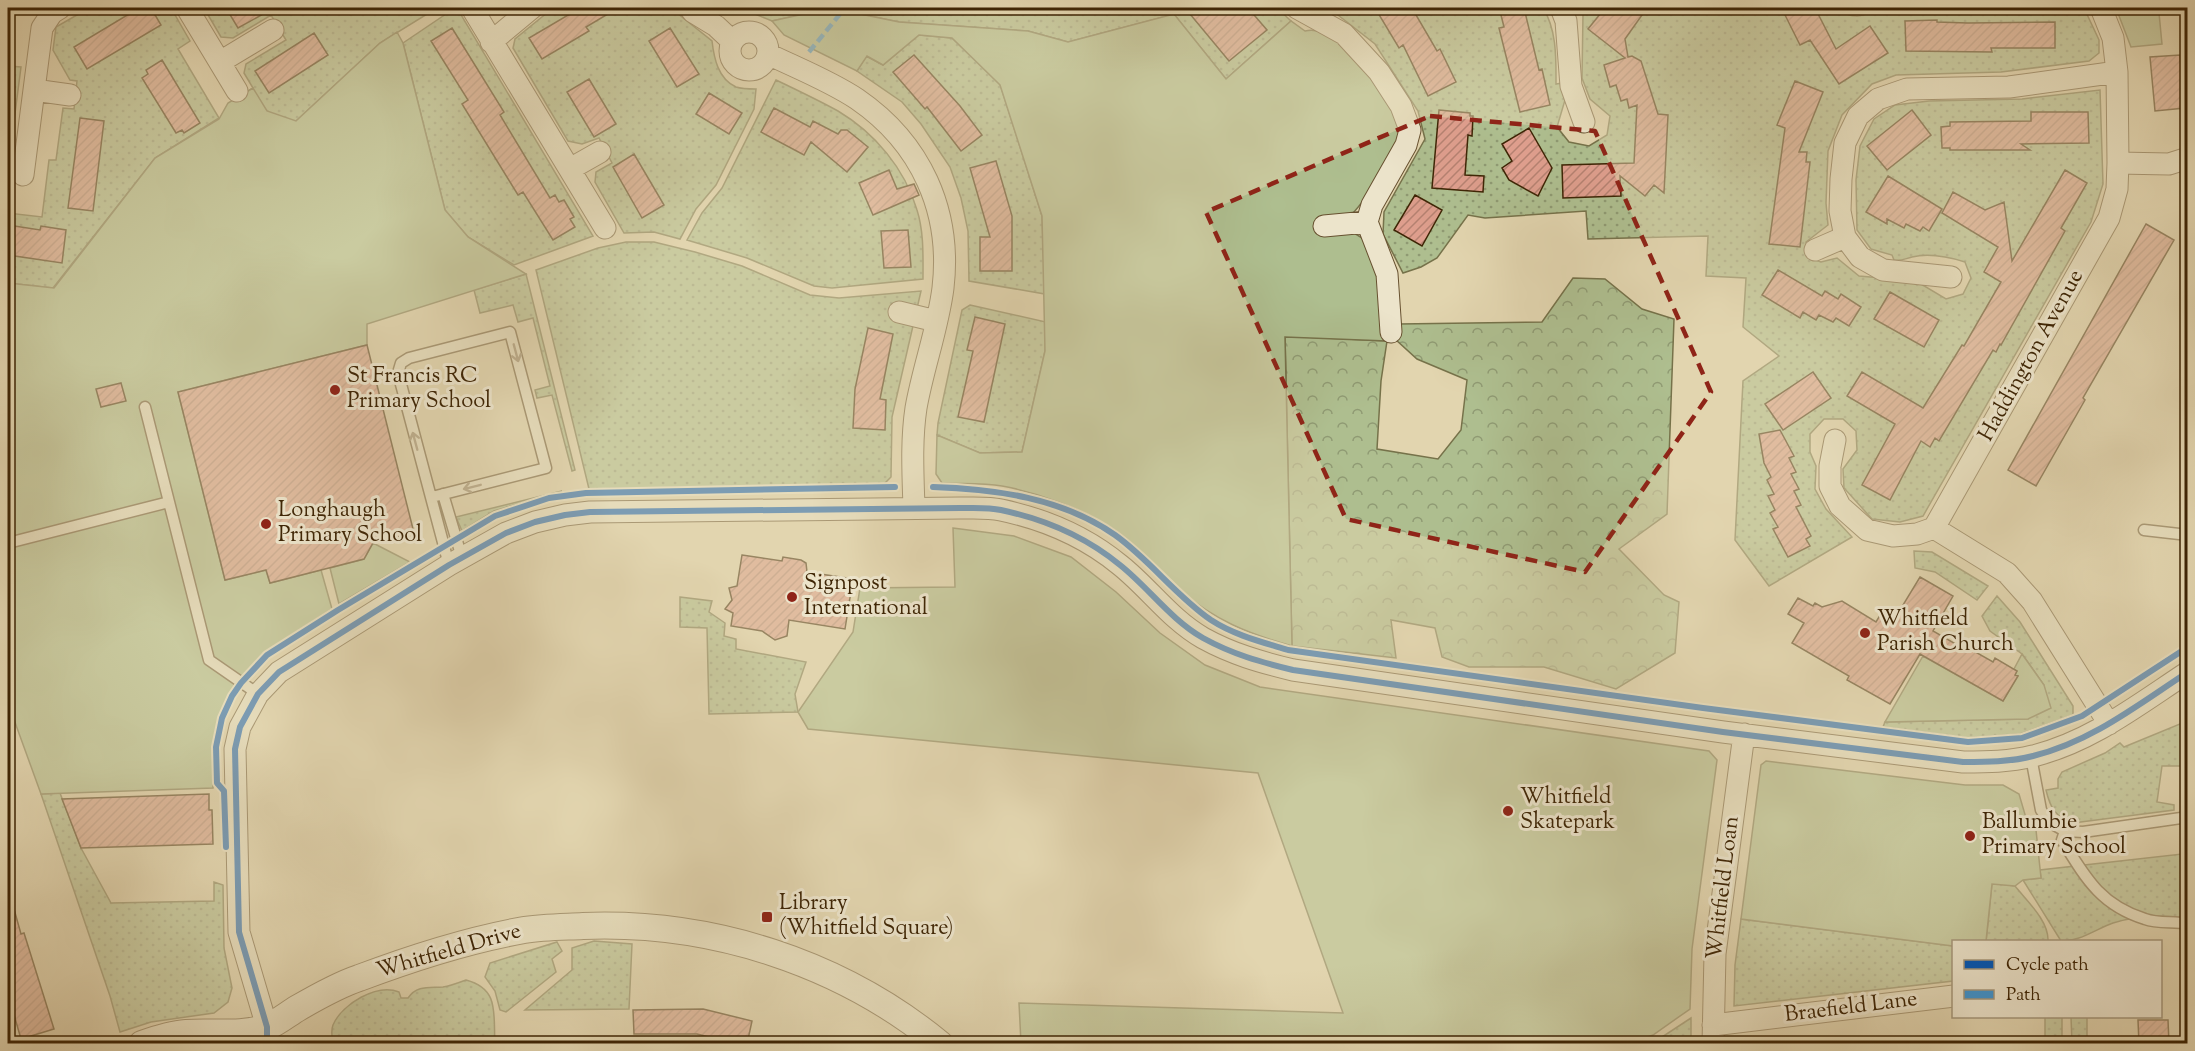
<svg xmlns="http://www.w3.org/2000/svg" width="2195" height="1051" viewBox="0 0 2195 1051" font-family="'Sorts Mill Goudy',serif">
<style>
.grass{fill:url(#grass-dots);stroke:#76724a;stroke-width:1.5}
.forest{fill:url(#forest-crowns);stroke:#76724a;stroke-width:1.5}
.park{fill:#aebe8f;stroke:#76724a;stroke-width:1.5}
.building{fill:url(#building-hatch);stroke:#3e2505;stroke-width:1.5}
.lines{fill:none;stroke-linecap:round;stroke-linejoin:round}
.service-casing{stroke:#675130;stroke-width:13}
.minor-casing{stroke:#675130;stroke-width:23}
.tertiary-casing{stroke:#675130;stroke-width:28}
.service{stroke:#ece4cb;stroke-width:10}
.minor{stroke:#ece4cb;stroke-width:21}
.tertiary{stroke:#ece4cb;stroke-width:26}
.quiet{stroke:#3f95d1;stroke-width:4.5;stroke-dasharray:9 4.5;stroke-linecap:butt}
.cycleway-casing{stroke:#ece4cb;stroke-width:10}
.cycleway{stroke:#0057b8;stroke-width:6}
.oneway{stroke:#958468}
.marked{fill:none;stroke:#8f2418;stroke-width:4.5;stroke-dasharray:12 8;stroke-linejoin:round}
.poi-dot{fill:#8f2418;stroke:#ece4cb;stroke-width:2}
.labels{text-anchor:middle;dominant-baseline:central;stroke-width:6;stroke-linejoin:round;paint-order:stroke}
.street-label{font-size:22px;fill:#3e2505;stroke:#ece4cb}
.poi-label{font-size:22px;fill:#3e2505;stroke:#ece4cb;text-anchor:start}
</style>
<defs>
<pattern id="grass-dots" width="8" height="8" patternUnits="userSpaceOnUse" patternTransform="scale(1.5)"><rect width="8" height="8" fill="#aebe8f"/><path d="M2 2h.1M6 6h.1" fill="none" stroke="#8f9a73" stroke-width="1.8" stroke-linecap="round"/></pattern>
<pattern id="forest-crowns" width="20" height="18" patternUnits="userSpaceOnUse" patternTransform="scale(1.5)"><rect width="20" height="18" fill="#aebe8f"/><path d="M2 6a3 3 0 1 1 6 0M12 15a3 3 0 1 1 6 0" fill="none" stroke="#8f9a73"/></pattern>
<pattern id="building-hatch" width="6" height="6" patternUnits="userSpaceOnUse" patternTransform="scale(1.5)"><rect width="6" height="6" fill="#de9e8d"/><path d="M-1 1l2-2M0 6l6-6M5 7l2-2" fill="none" stroke="#b58171"/></pattern>
</defs>
<rect width="100%" height="100%" fill="#e2d5af"/>
<filter id="stains"><feTurbulence type="fractalNoise" baseFrequency=".00333" numOctaves="4"/><feColorMatrix values="0 0 0 0 .2 0 0 0 0 .09 0 0 0 0 .02 0 0 0 .5 -.17"/></filter>
<radialGradient id="worn" r=".72"><stop offset=".6" stop-color="#630" stop-opacity="0"/><stop offset="1" stop-color="#630" stop-opacity=".3"/></radialGradient>
<path class="grass" d="M89,8h82l19,33 -12,8 41,69 -64,40 -102,130 -45,-5v-70l34,4 7,-57h7l7,-52 11,1 3,-28 -7,-1 -17,-30 3,-23z
M204,8h233l-57,35 -84,78h-30l-18,-30 5,-3 -9,-15 2,-9 40,-24 -15,-25 -38,23 -12,-1z
M455,8h2l136,228 -79,29 -46,-28 -23,-27 -42,-167z
M553,8h120l4,5 35,28c2,17 6,38 24,46 6,2 14,2 20,2l-2,20 -38,76 -20,24 -16,30 -26,-7 -30,1 -29,-51 1,-10 16,-9 -13,-25 -17,6 -14,-3 -55,-93 2,-9z
M715,8h562l14,13 -65,58 -52,-65 -106,28 -40,-11 -129,-9 -68,-14 -59,13 -17,-7 -30,-1z
M1329,8h214c14,22 13,51 13,76l6,-1 3,17 -8,27 12,15 20,4 18,-11 3,-19 -20,-17 -8,-21 1,-64 4,-6h250l1,2c13,7 24,10 35,-2h211l15,32v13l-10,8 -88,11 -105,3 -24,9 -30,31 -14,36 -2,52 2,22 -22,17 2,16 13,4 16,-4 22,18 57,5 30,18 17,-5 8,-16 -6,-16c-16,-5 -36,-9 -53,-5 -8,2 -10,4 -18,3l-2,-5 -21,-6 -14,-19 -1,-50 4,-34 14,-27 21,-14 34,-4 93,-2 78,-9 3,94 -12,38 -168,294 -23,6 -28,-3 -28,-31 -1,-19 14,-19 -1,-19 -13,-12h-19l-14,15v18l6,14 -1,23 11,20 26,28 -83,49 -34,-46 8,-159 36,-25 -36,-29 3,-49 -40,-2 2,-40 -120,3 -2,-28 -101,7 -17,-3 -31,43 -16,9 -18,6 -20,-39 1,-22 41,-73 -7,-28 -43,-67z
M919,35l33,3 48,46 42,132 3,78 -76,-13 -1,-50 -7,-33 -11,-31 -29,-43 -19,-22 -45,-31 9,-15 17,9z
M8,66l13,1 -11,85h-2z
M776,80c21,10 42,20 62,31 37,22 67,58 79,99 7,22 6,46 6,69l-91,9 -18,-2 -67,-28 -60,-18 15,-27 20,-25z
M626,242h28l41,10 47,14 68,29 29,3 82,-7 -29,126 -1,60 -7,7 -295,5 -53,-219 62,-22z
M526,274l49,196 -3,1 -20,-76 -15,3 -2,-8 15,-4 -17,-68 -15,4 -5,-17 -33,8 -6,-23z
M970,305l76,17 -1,29 -23,101 -42,1 -43,-18 1,-12 24,-113z
M562,491l-68,20 -32,20 -6,-14z
M1914,551l18,1 56,34 -11,14 -42,-28 -20,-4z
M1997,596l23,26 53,84v9l-53,19 -53,4 -84,-11 2,-5 143,-3 16,-34 -22,-31 -32,-23 -8,-15z
M680,597l32,4 -3,11 16,11 -1,13 12,3v10l70,13 -11,32 3,18 -89,2 -2,-86 -27,-1z
M2187,721v45h-25l-5,36 17,3v5l-101,13c-18,-6 -23,-16 -27,-33l12,-2v-9l4,-7 43,-19 15,-10 4,4z
M60,793l21,55 30,55 103,-2v-19l9,3 1,63 8,40 -4,14 -14,11 -63,9 -31,10 -10,-36 -69,-202z
M2182,854l5,64c-24,-3 -50,-3 -74,5 -17,6 -34,19 -52,18l-38,-61 18,-2 -1,-8z
M1992,883l23,3c12,15 34,35 33,55l-62,1z
M1741,919l212,27v35l-219,25 1,-41z
M594,941l38,3 -3,65 -104,1 47,-40v-22z
M557,942l5,9 -10,8 4,13 -50,40 -6,-2 -5,-19 -10,-14 5,-14z
M466,980c34,9 27,34 29,63h-162c-1,-5 -2,-13 0,-18 9,-21 44,-42 66,-33l2,6h7c9,-13 21,-10 35,-11 7,-1 15,-4 23,-7z
M2045,1017h17v26h-17z
M2071,1017h16v26h-15z
M1691,1018v25h-41l6,-2z"/>
<path class="forest" d="M1573,278l32,1 37,30 32,10 -7,195 -48,35 45,46 15,7 -4,51 -59,36 -72,-22h-75l-27,-10 -7,-29 -44,-8 5,38 -104,-12 -7,-310 102,5 -6,40 -4,68 61,10 23,-29 6,-50 -50,-21 -22,-20 4,-15 143,-2z"/>
<path class="park" d="M831,8l68,14 129,9 40,11 106,-28 52,65 65,-58 14,10c12,-3 24,3 34,10 17,13 62,69 61,90 0,17 -36,71 -48,83l2,19 13,8 10,18 10,82 -102,-4 7,309c-46,-13 -75,-25 -113,-56 -21,-19 -40,-44 -63,-59 -33,-22 -76,-38 -114,-45 -19,-3 -40,-2 -60,-3l-6,-9 1,-39 43,18 42,-1 23,-101 -3,-135 -42,-131 -48,-47 -33,-3 -36,30 -16,-9 -10,15 -73,-36 -12,-14z
M2116,8h47l-4,5 3,31 -31,3z
M397,32l6,11 42,167 23,27 58,37 -159,50v21l-189,47 47,188 41,-10 4,13 51,-13 11,39 -67,43 -27,29 -19,36 -6,29v42l-172,6 -33,-91v-420l46,5 101,-130 64,-39 9,-16 25,-15 14,23 29,10 84,-78z
M953,528l61,8 57,21 45,35 44,41 45,32 55,22 449,64 8,9 -25,189 -2,60 -37,26 -24,9 -608,-1 -2,-40 324,10 -85,-240 -450,-44 -10,-17 55,-80 7,-44 95,-1z
M373,543l37,19 -71,42 -9,-36 34,-9z
M2022,654l22,31 7,23 -23,11 -143,3 38,-66 80,45 15,-25 -3,-1 2,-4 -3,-2z
M1766,761l199,24h38l16,9 7,24 10,12 5,48 -18,2 -8,6 -23,-2 -6,57 -32,1 -1,4 -212,-27 20,-154z"/>
<path class="building" d="M139,8h12l10,17 -74,44 -13,-22z
M226,8h48l-36,20z
M580,8h38l-32,19 3,4 -47,28 -13,-21z
M1185,8h63l19,22 -38,31z
M1375,8h37l25,43 3,-2 16,33 -28,14 -25,-51 -4,3z
M1515,8h9l15,62 3,-1 8,36 -30,7 -21,-84 5,-1 -4,-16z
M1605,8h42l-22,31 3,18 4,-1 9,5 17,53 10,1 -4,78 -10,-8 -9,11 -25,-20 1,20 -58,2 -1,-33 72,-2 3,-58 -8,3 -2,-9 -6,2 -5,-16 -6,2 -6,-22 21,-7 -37,-29z
M1787,8h28l21,41 34,-23 18,27 -49,31 -29,-44 -10,5 -15,-30 5,-2z
M1937,20v2l31,1 87,-1v26h-64l1,4 -86,-1 -1,-30z
M452,28l52,84 -4,3 50,83 5,-3 4,7 5,-2 10,17 -4,2 5,8 -22,13 -30,-48 -5,3 -56,-91 6,-4 -37,-59z
M670,28l29,46 -22,13 -28,-46z
M314,33l14,22 -59,38 -14,-22z
M914,55l46,51 22,29 -21,16 -34,-44 -2,2 -32,-37z
M2180,55l5,53 -30,3 -5,-54z
M162,60l38,63 -16,10 -2,-3 -6,3 -34,-55 6,-4 -2,-4z
M589,79l27,45 -22,13 -27,-45z
M1795,81l28,11 -24,60h8l-1,10h4l-10,85 -31,-3 16,-116 -8,-3z
M709,93l33,20 -13,21 -33,-20z
M774,108l36,19 3,-6 25,13 3,-4h6l21,17 -21,25 -36,-30 -7,13 -43,-23z
M1439,110l31,3v3h3l-1,20 -4,-1 -3,40 19,1 -1,16 -51,-4z
M1912,110l19,25 -44,35 -20,-24z
M2031,112h57l1,31 -68,1 9,6h-80v-2h-8l-1,-21 9,-1v-4l81,-1z
M80,118l24,3 -11,90 -25,-3z
M1529,128l23,40 -14,28 -29,-16 -7,-12 10,-7 -10,-17z
M634,154l30,51 -22,13 -29,-51z
M996,161l16,55v55h-32v-34h10l-20,-69z
M889,170l8,19 17,-5 5,11 -46,20 -14,-32z
M2065,170l22,13 -26,45 4,3 -64,114 -1,-1 -4,8 -3,-2 -54,91 -4,-3 -5,9 -9,-6 -31,59 -28,-15 33,-61 -48,-28 15,-24 61,36 39,-63 2,1 37,-64 -17,-10 14,-25 -56,-34 11,-21 32,18 19,-8 8,59z
M1888,176l54,33 -13,22 -6,-4 -3,4 -14,-7 -2,4 -17,-9v5l-21,-12z
M1415,195l27,15 -20,36 -28,-16z
M2146,224l28,16 -91,158 2,2 -49,86 -28,-16z
M8,225l32,5 1,-4 25,4 -4,33 -54,-8z
M908,230l3,37 -27,1 -3,-37z
M1778,270l44,26 3,-5 13,8 3,-5 20,13 -12,19 -13,-8 -3,4 -14,-7 -3,5 -13,-8 -3,6 -38,-23z
M1890,292l49,28 -15,27 -50,-28z
M975,317l30,7 -21,98 -26,-5 15,-66 -6,-1z
M868,328l25,6 -13,65 6,1 -1,30 -32,-2 2,-39z
M367,345l47,188 -41,10 -9,16 -43,11 -51,13 -4,-13 -41,10 -47,-188z
M1813,372l18,26 -48,32 -18,-26z
M121,383l5,18 -25,6 -5,-18z
M1780,430l14,26 -5,2 7,14 -5,2 8,15 -5,2 7,14 -5,2 15,29 -5,3 4,7 -22,11 -15,-28 5,-2 -8,-14 5,-3 -7,-14 6,-2 -7,-14 4,-3 -7,-14 -5,-29z
M742,555l40,6 1,-4 18,3 5,3 1,9 46,7 -8,50 -56,-9 -2,16 -12,4 -13,-9 -31,-5 2,-13 -8,-4 7,-9 -3,-12 8,-2z
M1920,577l33,19 -20,35 31,18 1,-3 28,16 2,-4 22,13 -2,4 3,1 -15,25 -83,-47 -30,50 -43,-24 2,-4 -57,-33 12,-20 -16,-9 10,-16 15,8 2,-3 7,4 20,-6 34,21 9,-15 12,8z
M209,794v16h3l1,34 -132,4 -19,-49z
M12,902l9,32 3,-1 30,96 -33,10 -13,-45v-91z
M703,1009l49,12 -5,23h-10l-40,-10h-63l-1,-24z
M2138,1020h30l1,24h-30z"/>
<g class="lines">
<g class="service-casing">
<path id="service" d="M145,407l64,253 49,34
M443,494l19,64
M432,497l114,-29 -36,-136 -101,26 -8,5 -3,10 51,192
M2144,530l44,5
M8,543l161,-41
M2031,757l10,53 8,12 16,9 18,1 105,-15
M2065,831l-3,9c23,37 38,65 83,79 13,5 29,2 43,5"/>
</g>
<g class="minor-casing">
<path id="minor" d="M187,8l50,83
M472,8l133,220
M690,8l3,4 23,14 16,15
M1297,8l47,26 35,38 22,34 9,24 -4,15 -34,60 -5,17 20,52 4,58
M1561,8l5,13 5,65 13,36
M730 51a19 19 0 1 1 38 0a19 19 0 1 1-38 0Z
M491,42l41,-34
M768,54c29,14 62,27 89,45 64,44 95,112 86,189 -5,40 -20,80 -27,120 -5,33 -3,67 -2,100
M220,62l53,-32
M34,90l36,5
M2118,163l51,1 19,-6
M570,169l30,-17
M23,175l19,-147 10,-15 8,-5
M1324,226l43,-4
M1815,250l30,-13
M1951,277l-68,-7 -23,-13 -15,-20 -5,-26 1,-32 4,-36 13,-27 20,-17 29,-10 102,-2 108,-15
M899,312l37,9
M1835,440l-5,26v20l10,20 27,24 26,6 24,-2 17,-6 175,-310 8,-29 1,-26 -1,-91 -4,-34 -12,-30
M1934,528l73,45 25,28 77,123
M1713,1025l241,-29
M267,1044v-17l-28,-95 -4,-183 5,-22 18,-33 21,-22 170,-107 57,-32 29,-11 30,-7 25,-3 370,-4c13,0 28,-1 41,2 43,9 85,27 119,55 29,23 50,54 83,73 29,16 57,24 90,32l430,62 240,30c23,0 47,0 70,-6 58,-14 106,-52 155,-84
M1713,1044l2,-90 29,-220"/>
</g>
<g class="tertiary-casing">
<path id="tertiary" d="M142,1044c14,-5 29,-10 44,-11 26,-2 55,3 81,-6 10,-4 21,-13 31,-19 19,-11 40,-23 61,-30 53,-20 109,-38 165,-48 19,-3 39,-3 59,-4 128,-5 257,36 357,118"/>
</g>
<use href="#service" class="service"/>
<use href="#minor" class="minor"/>
<use href="#tertiary" class="tertiary"/>
<path class="quiet" d="M809,52l36,-44
M8,415l2,1"/>
<g class="cycleway-casing">
<path id="cycleway" d="M933,487c63,2 129,11 182,48 35,25 61,61 96,85 23,15 51,22 77,30l415,58 265,34 54,-4 60,-22 106,-69
M226,847l-2,-56 -7,-8 -1,-36 6,-29 10,-22 9,-13 26,-28 71,-45 157,-94 54,-18 37,-5 309,-6
M267,1044v-17l-28,-95 -4,-183 5,-22 18,-33 21,-22 170,-107 57,-32 29,-11 30,-7 25,-3 370,-4c13,0 28,-1 41,2 43,9 85,27 119,55 29,23 50,54 83,73 29,16 57,24 90,32l430,62 240,30c23,0 47,0 70,-6 58,-14 106,-52 155,-84"/>
</g>
<use href="#cycleway" class="cycleway"/>
</g>
<defs><path id="oneway-shaft" d="M-6 0H5M1.5-3L5.5 0L1.5 3" fill="none" stroke-width="1.6" stroke-linecap="round" stroke-linejoin="round" transform="scale(1.5)"/></defs>
<g class="oneway">
<use href="#oneway-shaft" transform="translate(516 353) rotate(75)"/>
<use href="#oneway-shaft" transform="translate(415 441) rotate(-105)"/>
<use href="#oneway-shaft" transform="translate(472 487) rotate(166)"/>
</g>
<path d="M0 0H2195V1051H0ZM1430,116l165,15 116,261 -126,180 -239,-53 -140,-307z" fill="#e2d5af" fill-opacity=".55" fill-rule="evenodd"/>
<path class="marked" d="M1430,116l165,15 116,261 -126,180 -239,-53 -140,-307z"/>
<g class="poi-dot">
<circle cx="335" cy="390" r="6"/>
<circle cx="266" cy="524" r="6"/>
<circle cx="792" cy="597" r="6"/>
<circle cx="1865" cy="633" r="6"/>
<circle cx="1508" cy="811" r="6"/>
<circle cx="1970" cy="836" r="6"/>
<rect x="761" y="911" width="12" height="12" rx="3"/>
</g>
<g class="labels">
<g class="street-label">
<text transform="translate(2032 356) rotate(-61)">Haddington Avenue</text>
<text transform="translate(1724 888) rotate(-83)">Whitfield Loan</text>
<text transform="translate(449 952) rotate(-16)">Whitfield Drive</text>
<text transform="translate(1851 1008) rotate(-7)">Braefield Lane</text>
</g>
<g class="poi-label">
<text x="347" y="377">St Francis RC<tspan x="347" dy="25">Primary School</tspan></text>
<text x="278" y="511">Longhaugh<tspan x="278" dy="25">Primary School</tspan></text>
<text x="804" y="584">Signpost<tspan x="804" dy="25">International</tspan></text>
<text x="1877" y="620">Whitfield<tspan x="1877" dy="25">Parish Church</tspan></text>
<text x="1520" y="798">Whitfield<tspan x="1520" dy="25">Skatepark</tspan></text>
<text x="1982" y="823">Ballumbie<tspan x="1982" dy="25">Primary School</tspan></text>
<text x="779" y="904">Library<tspan x="779" dy="25">(Whitfield Square)</tspan></text>
</g>
</g>
<rect width="2195" height="1051" fill="none" stroke="#e2d5af" stroke-width="30"/>
<rect x="9" y="9" width="2177" height="1033" fill="none" stroke="#3e2505" stroke-width="3"/>
<rect x="15" y="15" width="2165" height="1021" fill="none" stroke="#3e2505" stroke-width="1.5"/>
<rect x="1952" y="940" width="210" height="78" fill="#ece4cb" stroke="#a6987c" stroke-width="1.5"/>
<rect x="1964" y="960" width="30" height="9" fill="#0057b8" stroke="#a6987c" stroke-width="1.5"/>
<text x="2006" y="970" font-size="18" fill="#3e2505">Cycle path</text>
<rect x="1964" y="990" width="30" height="9" fill="#3f95d1" stroke="#a6987c" stroke-width="1.5"/>
<text x="2006" y="1000" font-size="18" fill="#3e2505">Path</text>
<rect width="100%" height="100%" filter="url(#stains)"/>
<rect width="100%" height="100%" fill="url(#worn)"/>
</svg>
